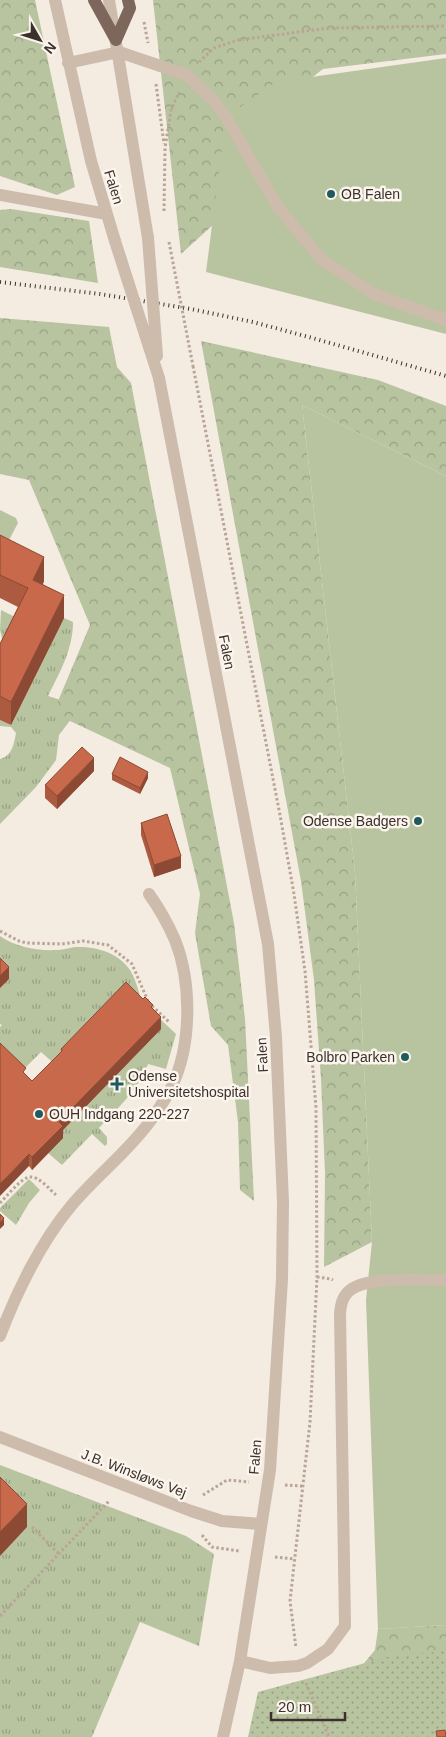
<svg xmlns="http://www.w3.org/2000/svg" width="446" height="1737" viewBox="0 0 446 1737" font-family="Helvetica,sans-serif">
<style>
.grass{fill:url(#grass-tufts)}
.forest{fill:url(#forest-crowns)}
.garden{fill:url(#garden-dots)}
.pitch{fill:#b8c4a0}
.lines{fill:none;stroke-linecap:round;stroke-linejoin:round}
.path{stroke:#b9a596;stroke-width:3;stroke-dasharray:2.5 2.5;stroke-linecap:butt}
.minor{stroke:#cdbbac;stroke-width:12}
.major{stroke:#7d675c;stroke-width:12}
.rail{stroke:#3b302b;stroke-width:4;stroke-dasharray:1 4;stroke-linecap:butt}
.path-bridge{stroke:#b9a596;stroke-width:3;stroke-dasharray:2.5 2.5;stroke-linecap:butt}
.minor-bridge{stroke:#cdbbac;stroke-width:12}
.wall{fill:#ac5a40}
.shaded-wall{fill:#8c4a34}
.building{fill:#c8694b;stroke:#8c4a34}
.poi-dot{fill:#1f5a5e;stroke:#fbf5ee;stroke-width:2}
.labels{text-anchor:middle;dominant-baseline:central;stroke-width:5;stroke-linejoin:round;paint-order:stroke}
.street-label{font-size:14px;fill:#3b302b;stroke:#fbf5ee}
.poi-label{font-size:14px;fill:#3b302b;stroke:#fbf5ee;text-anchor:start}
</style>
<defs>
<pattern id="grass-tufts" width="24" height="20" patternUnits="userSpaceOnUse" patternTransform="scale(1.25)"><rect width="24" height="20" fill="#b8c4a0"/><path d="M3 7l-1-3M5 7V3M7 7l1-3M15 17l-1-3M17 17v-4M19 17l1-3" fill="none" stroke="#97a083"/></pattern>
<pattern id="forest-crowns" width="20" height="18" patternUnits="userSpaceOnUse" patternTransform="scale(1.25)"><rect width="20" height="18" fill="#b8c4a0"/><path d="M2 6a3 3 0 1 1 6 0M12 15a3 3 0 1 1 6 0" fill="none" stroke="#97a083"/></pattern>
<pattern id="garden-dots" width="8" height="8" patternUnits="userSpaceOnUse" patternTransform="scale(1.25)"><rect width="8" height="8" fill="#b8c4a0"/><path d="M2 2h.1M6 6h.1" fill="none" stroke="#97a083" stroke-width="1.8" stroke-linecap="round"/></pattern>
</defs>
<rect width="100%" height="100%" fill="#f4ebe1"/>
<path class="grass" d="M1,610l22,11 -19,25 -4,-16z
M64,618l9,4c0,27 -13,50 -25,74l19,6 11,8 -19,25 -3,25 -20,27 -36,37v-65c12,-3 14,-15 16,-26l-5,-6 -11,-1v-6l11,5z
M0,936c16,11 36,15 56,14 6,0 12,-2 19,-3 20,-1 43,5 55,23 5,8 8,19 11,29l-83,68 -17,-15 -22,22 -19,-19v-28l2,-2 -2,-1z
M156,1015l20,19 -10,35 -18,-5c-10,26 -30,44 -49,64l8,9v7l-2,2 -13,-12 -30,31 -14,-12 14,-15 -3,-4 102,-105z
M29,1179l11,11 -11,13 -13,22 -16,-14v-3z
M0,1465l186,71 28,18 -15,92 -59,-24 -48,115h-92z"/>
<path class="forest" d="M0,0h35l40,187 -18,8 -57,-19z
M153,0h293v54l-123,15 -45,35 2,60 -99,90z
M11,209l78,12 9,62 -98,-16v-57z
M0,318l109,9 8,40 14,16 103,540 11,96 9,182 -14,-11 -2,-68 -10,-77 -17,-19 -16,-93 5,-39 -30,-126 -117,-55 37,-88 -61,-145 -29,-6z
M201,341l177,39 68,26v70l-144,-71 53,467 17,370 -48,25 1,-94 -4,-94 -7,-99 -13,-99z
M446,1625v82l-104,-17 33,-40 3,-21z"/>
<path class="garden" d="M446,1651v86h-198l10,-45 137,-37z"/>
<path class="pitch" d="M446,58v276l-240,-62 20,-155 50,-35z
M302,405l144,71v1149l-68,4 -12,-329 6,-58 -17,-370z
M0,510l16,8 2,5 -9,17 -4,2 -5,-2z"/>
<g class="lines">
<path class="path" d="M144,22l4,21
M199,62l15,-14 24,-8 91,-12 117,-2
M156,84l8,60
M164,211l1,-63 6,-38 8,-18
M193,366l87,449 14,79 11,77 11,137 1,169 -7,145 -20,179 6,47
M0,931l19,10 8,2 35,1 21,-3 25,4 24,19 16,37
M152,1006l17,16
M0,1203c6,-6 22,-26 30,-26 9,-1 20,13 26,18
M317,1277l14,2 2,1
M285,1485l17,1
M203,1495l24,-15 22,2
M32,1527l27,27
M202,1535l10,12 27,4
M275,1557l19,2
M0,1616l110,-116
M306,1683l23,54"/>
<path class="minor" d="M55,0l36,161 24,80
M109,0l39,238
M68,63l51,-11 68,23 28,27 11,15 52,90 43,52 53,35 72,26
M0,195l107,19
M159,378l109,566 8,93 7,165 -1,77 -12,191 -30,191 -17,76
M0,1336c16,-43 41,-94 71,-130 25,-30 57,-54 80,-86 7,-10 15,-21 20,-32 21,-42 21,-105 4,-148 -7,-16 -16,-32 -26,-46
M0,1437l191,74 31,10 39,3
M240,1661l30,7 28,-2 9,-3 21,-14 17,-23 -5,-313c1,-8 2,-15 8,-21 17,-17 74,-11 98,-12"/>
<path class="major" d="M94,0l22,40
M116,40l14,-32 -2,-8"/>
<path class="rail" d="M0,282l100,12 91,15 62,13 63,17 130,37"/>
<path class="path-bridge" d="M169,242l24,124"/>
<path class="minor-bridge" d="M148,238l9,118
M115,241l44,137"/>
</g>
<path class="wall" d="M0,535l44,46 -1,3 21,34 -53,107 -11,-5v-76l18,-37 -18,-9z
M94,771l-37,38 -12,-11v-13z
M112,774l36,4 -8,16 -28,-14z
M141,823l40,45 -27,9 -13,-42z
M153,1009l8,20 -98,101v8l-31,32 -3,-4 -3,-91 6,6 29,-29v-3z"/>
<path class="shaded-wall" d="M44,557v24l-11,22v-23z
M64,595v23l-53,107v-23z
M94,758v13l-37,38v-13z
M148,772v6l-8,16v-6z
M181,856v12l-27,9v-12z
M9,967v12l-9,9v-12z
M161,1017v12l-98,101v8l-31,32v-13l27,-35z
M29,1154v12l-29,30v-12z
M4,1218v7l-4,4v-6z
M27,1504v23l-27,29v-24z"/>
<path class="building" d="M0,535l44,22 -11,23 31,15 -53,107 -11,-6v-52l28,-56 -28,-13z
M82,747l12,11 -37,38 -12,-11z
M120,757l28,15 -8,16 -28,-14z
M167,814l14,42 -27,9 -13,-42z
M0,958l9,9 -9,9z
M126,982l17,17 2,-2 8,8 -2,2 10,10 -102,105 4,4 -31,31 -3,-3 -29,30v-141l26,25 -3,4 9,9 30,-30 -1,-2z
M0,1214l4,4 -4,5z
M0,1477l27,27 -27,28z
M445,1730l1,7h-9l-1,-6z"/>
<g class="poi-dot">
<circle cx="331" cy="194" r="5"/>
<circle cx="418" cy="821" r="5"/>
<circle cx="405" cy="1057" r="5"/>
<path d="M114.5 1076.5h5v5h5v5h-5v5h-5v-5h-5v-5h5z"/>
<circle cx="39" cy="1114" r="5"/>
</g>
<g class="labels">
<g class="street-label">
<text transform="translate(114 187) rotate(73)">Falen</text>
<text transform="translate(227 652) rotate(79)">Falen</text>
<text transform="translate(262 1055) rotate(-93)">Falen</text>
<text transform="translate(255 1457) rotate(-85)">Falen</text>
<text transform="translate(134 1473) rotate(21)">J.B. Winsløws Vej</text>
</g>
<g class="poi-label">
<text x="341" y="194">OB Falen</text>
<text x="408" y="821" text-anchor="end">Odense Badgers</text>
<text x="395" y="1057" text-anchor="end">Bolbro Parken</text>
<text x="128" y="1076">Odense<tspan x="128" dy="16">Universitetshospital</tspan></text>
<text x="49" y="1114">OUH Indgang 220-227</text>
</g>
</g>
<g transform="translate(40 40) rotate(129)" stroke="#fbf5ee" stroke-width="4" paint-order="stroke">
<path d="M0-4L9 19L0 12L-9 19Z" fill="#3b302b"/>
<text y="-8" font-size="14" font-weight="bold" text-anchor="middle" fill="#3b302b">N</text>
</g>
<path d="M271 1712v8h74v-8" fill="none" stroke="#3b302b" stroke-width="2.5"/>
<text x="278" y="1712" font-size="15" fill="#3b302b" stroke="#fbf5ee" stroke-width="4" paint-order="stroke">20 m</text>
</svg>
